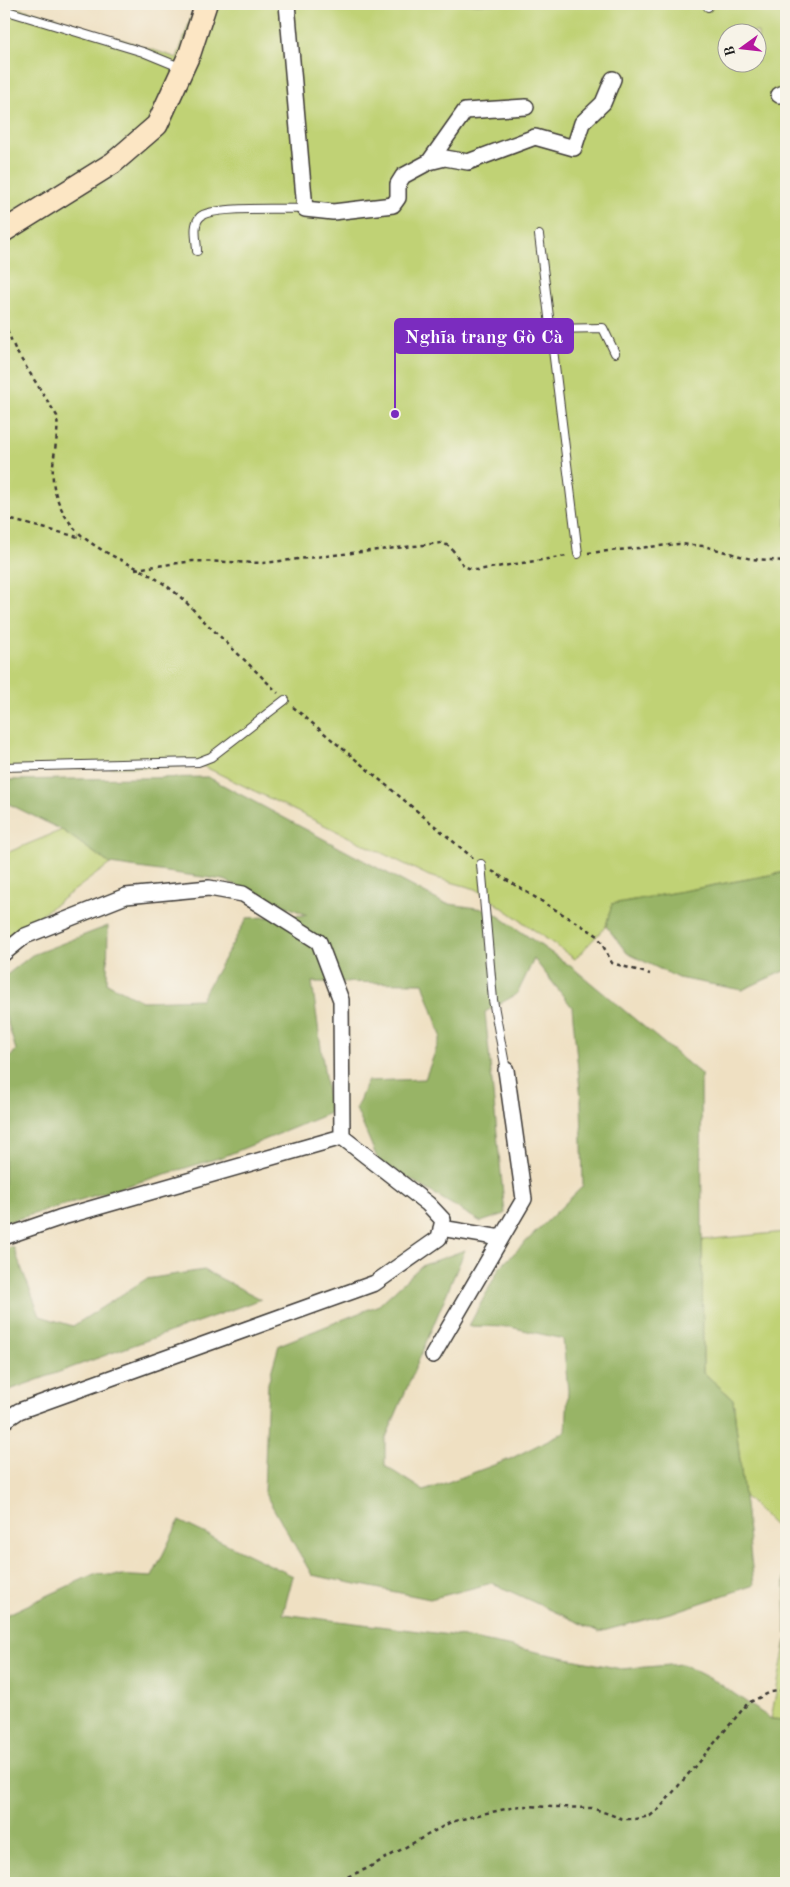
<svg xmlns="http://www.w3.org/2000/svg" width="790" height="1887" viewBox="0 0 790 1887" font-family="'Old Standard TT',serif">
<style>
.green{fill:#c0d275;stroke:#6e7748;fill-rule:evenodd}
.forest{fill:#98b466;stroke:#5a6841}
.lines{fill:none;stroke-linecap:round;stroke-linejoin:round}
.lane-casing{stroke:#3c3935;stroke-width:10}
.street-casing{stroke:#3c3935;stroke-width:18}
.secondary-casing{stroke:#3c3935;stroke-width:24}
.path{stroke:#3c3935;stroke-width:2.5;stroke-dasharray:4 4;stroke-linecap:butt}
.lane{stroke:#fff;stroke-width:8}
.street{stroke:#fff;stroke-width:15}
.secondary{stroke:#fce6c4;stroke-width:21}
.leader{fill:none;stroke:#7b2cbf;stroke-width:2}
.callout-dot{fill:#7b2cbf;stroke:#f7f3e8;stroke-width:2}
.callout{fill:#7b2cbf;stroke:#7b2cbf;stroke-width:2}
.callout-label{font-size:19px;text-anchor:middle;font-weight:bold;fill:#fff}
</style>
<rect width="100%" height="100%" fill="#f7f3e8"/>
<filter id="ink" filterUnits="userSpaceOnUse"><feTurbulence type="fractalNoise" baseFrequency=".02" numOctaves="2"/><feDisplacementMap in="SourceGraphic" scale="10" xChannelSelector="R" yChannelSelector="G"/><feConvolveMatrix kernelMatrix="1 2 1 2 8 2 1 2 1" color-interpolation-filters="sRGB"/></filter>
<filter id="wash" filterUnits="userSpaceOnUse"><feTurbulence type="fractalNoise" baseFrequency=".0096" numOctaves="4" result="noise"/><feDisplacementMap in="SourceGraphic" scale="20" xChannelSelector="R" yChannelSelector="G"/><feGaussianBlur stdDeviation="1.12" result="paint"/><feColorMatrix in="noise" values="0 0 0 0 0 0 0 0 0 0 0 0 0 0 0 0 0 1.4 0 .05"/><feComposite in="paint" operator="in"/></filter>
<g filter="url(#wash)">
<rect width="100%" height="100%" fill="#efe0c2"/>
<path class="green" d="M196,4h590v868l-174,32 -6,22 -31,33 -99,-70 -47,-13 -226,-110 -174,3 -25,2v-766l51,12 122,41zM728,32h30v30h-30z
M62,830l48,34 -106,78v-88z
M786,1232v401l-3,-99 -39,-38 -11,-97 -30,-27 -1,-132z
M786,1640v80l-15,-1z"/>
<path class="forest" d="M208,777l235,126 47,7 83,58 128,106 2,298 30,27 21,186 -77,26 -78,21 -107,-49 -62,16 -118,-24 -48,-83 4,-109 11,-38 100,-40 42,-39 44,-16 -80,190v26l39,25 86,-32 56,-28 2,-40 -5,-52 -53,-12 -41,-1 31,-59 83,-81 -2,-86 -9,-93 -38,-48 -17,35 -32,18 20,202 -24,8 -103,-62 -22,-51 11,-28 58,-2 16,-43 -18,-53 -111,-1 18,131 -105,43 -221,67v-158l12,-15 -12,-39v-34l28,-22 76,-29 -1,57 35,18 59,-2 46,-81 60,-3 -83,-35 -114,-16 -48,-34 -55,-27h-3v-23z
M786,872v98l-44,20 -64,-12 -51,-25 -21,-27 6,-22z
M13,1246l27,70 33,10 73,-47 58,-9 57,29 -257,93v-142z
M179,1521l114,55 -10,38 175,22 163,33 61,-5 35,18 54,37 15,1v163h-782v-267l90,-42 58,3z"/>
</g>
<g filter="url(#ink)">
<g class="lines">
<g class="lane-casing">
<path id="lane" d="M708,7l1,-3
M4,10l139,42 39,16
M539,235l39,319
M197,251c0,-10 -5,-26 3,-34 9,-11 87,-8 105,-8
M549,329l54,-1 12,25
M4,767l194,-5 13,-5 74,-57
M481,864l12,136 13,70"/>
</g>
<g class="street-casing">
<path id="street" d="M287,4l18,205 28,3 60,-7 5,-7v-14l5,-8 26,-14 16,-4 23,4 67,-25 39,11 8,-25 21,-20 10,-24
M779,95l7,-3
M429,162l36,-51 61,-4
M4,953l21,-17 101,-40 83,-8 34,6 76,48 22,58 1,137 86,67 15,16 -4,18 -64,45 -356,128 -15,10
M441,1228l60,10
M4,1237l55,-19 283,-81
M433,1355l91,-156 -18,-129"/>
</g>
<g class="secondary-casing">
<path id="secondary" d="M4,231l109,-68 44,-38 33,-72 16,-49"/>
</g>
<path class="path" d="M4,323l12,28 41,65c3,29 -11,52 0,82 19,56 75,59 115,92 13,10 24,23 35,34 24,23 48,46 71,69
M4,518l78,20
M588,553l91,-9 25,2 47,13 35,2
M135,569l58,-8 70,2 178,-20c19,4 13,25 36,27l90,-14
M293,707l180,151
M492,871l100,61 6,4 14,27 38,11
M333,1883l33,-14 85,-47 31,-8 38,-8 72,2 31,11h12l15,-3 9,-7 89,-106 23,-11 15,-2"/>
<use href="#lane" class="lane"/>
<use href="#street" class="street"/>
<use href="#secondary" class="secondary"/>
</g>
</g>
<path class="leader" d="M395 414L395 336"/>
<circle class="callout-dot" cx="395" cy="414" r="5"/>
<rect class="callout" x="395" y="319" width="178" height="34" rx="5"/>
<g class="callout-label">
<text x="484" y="343">Nghĩa trang Gò Cà</text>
</g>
<rect width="790" height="1887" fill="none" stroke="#f7f3e8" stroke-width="20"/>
<g transform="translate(742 48) rotate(255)"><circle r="24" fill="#f7f3e8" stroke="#9f9d96"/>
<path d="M0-4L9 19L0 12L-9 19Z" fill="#b5179e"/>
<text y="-8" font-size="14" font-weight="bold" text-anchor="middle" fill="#1c1c1c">B</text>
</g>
</svg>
